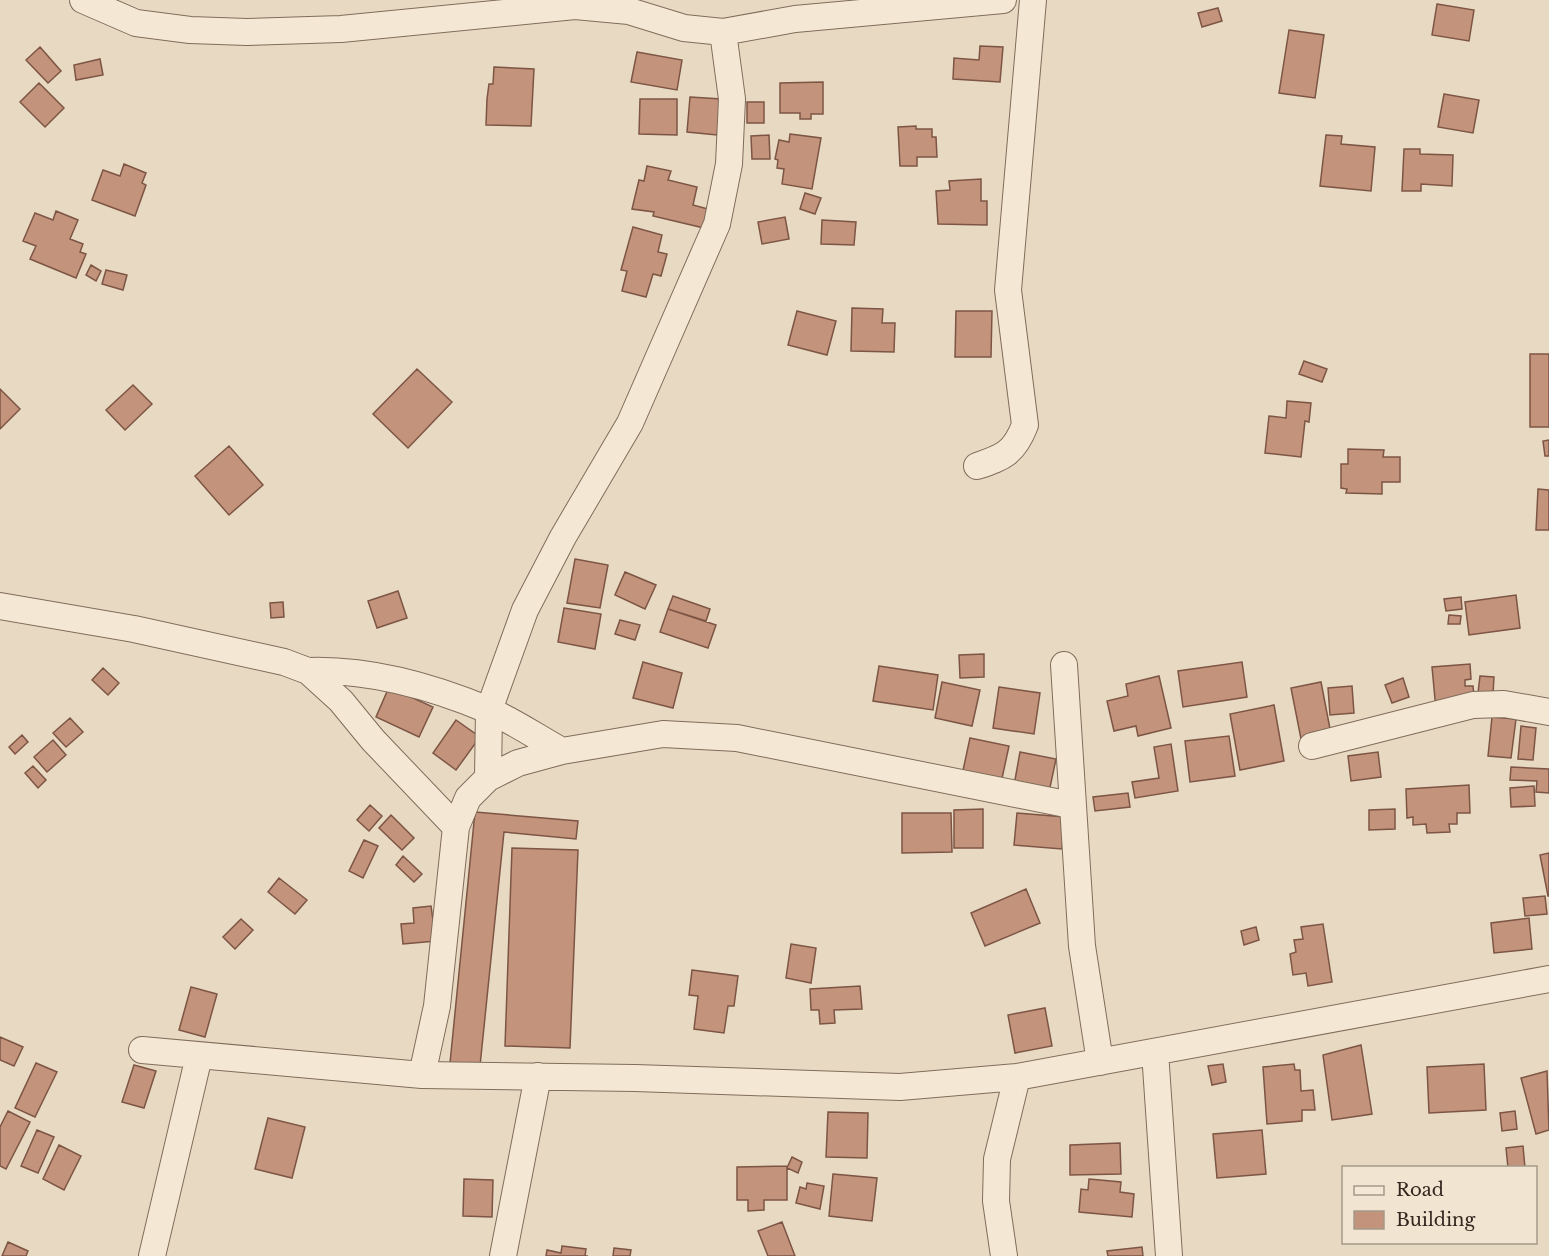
<svg xmlns="http://www.w3.org/2000/svg" width="1549" height="1256" viewBox="0 0 1549 1256" font-family="'Libre Baskerville',serif">
<style>
.building{fill:#c3937c;stroke:#7d5544;stroke-width:1.5}
.lines{fill:none;stroke-linecap:round;stroke-linejoin:round}
.minor-casing{stroke:#806c5b;stroke-width:28}
.minor{stroke:#f4e8d4;stroke-width:26}
</style>
<rect width="100%" height="100%" fill="#e8dac2"/>
<path class="building" d="M1437,4l37,6 -5,31 -37,-6z
M1218,8l4,13 -20,6 -4,-14z
M1289,30l35,5 -9,63 -36,-5z
M980,46l23,1 -3,35 -47,-3 1,-21 25,2z
M40,47l21,24 -13,12 -22,-23z
M637,52l45,8 -5,30 -46,-8z
M100,59l3,16 -27,5 -2,-15z
M494,67l40,2 -3,57 -45,-1 1,-26 2,-15h4z
M823,82v32h-12v5h-11v-6h-20v-30z
M39,83l25,25 -19,19 -25,-25z
M1444,94l35,6 -6,33 -35,-6z
M690,97l31,2 -4,36 -30,-3z
M640,99h37v36l-38,-1z
M747,102h17v21h-17z
M916,126v3h16v8h4l1,20h-20v9h-17l-2,-39z
M790,134l31,4 -9,51 -30,-5 2,-15 -7,-1 1,-8 -3,-1 4,-19 10,2z
M769,135l1,24h-18l-1,-23z
M1326,135l16,1 -1,8 34,3 -4,44 -51,-5z
M1404,149h16v5l33,1 -1,31 -31,-2v7h-19z
M124,164l22,9 -4,10 4,2 -11,31 -43,-16 11,-30 17,6z
M647,166l24,5 -3,9 29,7 -4,18 15,4 -4,19 -51,-12 1,-4 -22,-3 7,-29 5,1z
M981,179v22h6v24l-49,-1 -2,-33 14,-1 -1,-9z
M805,193l16,5 -6,16 -15,-5z
M56,211l22,9 -8,19 13,5 -3,8 6,2 -10,24 -46,-19 6,-13 -13,-5 12,-28 18,7z
M785,217l4,22 -27,5 -4,-22z
M822,220l34,2 -2,23 -33,-1z
M633,227l29,8 -4,17 9,2 -6,22 -8,-2 -7,23 -24,-6 5,-20 -6,-1z
M91,265l10,6 -5,10 -10,-6z
M106,270l21,5 -4,15 -21,-6z
M852,308l31,1 -1,14h13l-1,29 -43,-1z
M797,311l39,10 -9,34 -39,-10z
M956,311h36l-1,46h-36z
M1530,354h19v73h-19z
M1304,361l23,8 -5,13 -23,-8z
M417,369l35,33 -44,46 -35,-34z
M133,385l19,19 -27,26 -19,-20z
M0,389l20,20 -20,20z
M1287,401l24,2 -2,19 -4,-1 -4,36 -36,-4 4,-37 17,2z
M1549,440v16h-4l-2,-15z
M229,446l34,39 -34,30 -34,-39z
M1348,449l36,1 -1,7h17v25h-18v12l-36,-1 1,-4 -6,-1v-24h7z
M1538,489l11,1v40h-13z
M575,559l33,6 -8,43 -33,-5z
M625,572l31,13 -11,24 -30,-14z
M398,591l9,27 -30,10 -9,-27z
M1516,595l4,33 -51,7 -4,-33z
M673,596l37,13 -4,12 -38,-12z
M1461,597l1,12 -16,2 -2,-12z
M283,602l1,15 -13,1 -1,-15z
M564,608l37,6 -6,35 -37,-7z
M668,609l48,16 -8,23 -48,-16z
M1449,615l12,1 -1,8h-12z
M620,620l20,5 -5,15 -20,-6z
M984,654v23l-24,1 -1,-23z
M643,662l39,11 -9,35 -40,-10z
M1242,662l5,35 -64,10 -5,-36z
M1470,664l1,15 -6,1v6h8l2,21 -39,3 -4,-43z
M879,666l59,9 -5,35 -60,-9z
M103,668l16,15 -11,12 -16,-15z
M1159,676l12,52 -33,8 -2,-10 -22,5 -7,-30 21,-5 -2,-12z
M1480,676l14,1 -1,17 -15,-1z
M1403,678l6,19 -17,6 -7,-18z
M942,682l38,8 -8,36 -37,-8z
M1321,682l10,52 -30,5 -10,-51z
M1352,686l2,27 -24,2 -2,-27z
M389,687l44,20 -14,30 -43,-20z
M999,687l41,6 -6,41 -41,-6z
M1274,705l10,56 -44,9 -10,-56z
M1492,717l24,2 -5,39 -23,-2z
M70,718l13,14 -17,15 -13,-14z
M456,720l24,17 -24,33 -23,-17z
M1521,726l15,2 -3,32 -15,-1z
M22,735l6,7 -13,12 -6,-7z
M1229,736l6,40 -45,6 -5,-41z
M970,738l39,8 -8,37 -39,-8z
M53,740l13,15 -19,17 -13,-15z
M1171,744l7,47 -43,7 -3,-16 27,-4 -5,-31z
M1020,752l36,7 -8,38 -35,-6z
M1378,752l3,25 -30,4 -3,-25z
M33,766l13,14 -8,8 -13,-15z
M1511,767l38,2v24l-13,-1 1,-11 -27,-1z
M1469,785l1,28h-13v11h-8l1,8 -23,1 -1,-9 -13,1v-8l-6,1 -1,-29z
M1534,786l1,20 -24,1 -1,-19z
M1128,793l2,14 -35,4 -2,-14z
M370,805l12,11 -13,15 -12,-11z
M983,809v39h-29v-38z
M1395,809v20l-26,1v-20z
M475,812l103,9 -2,18 -72,-7 -24,234 -30,-3z
M902,813h49l1,39 -50,1z
M1017,813l48,4 -3,32 -48,-4z
M391,815l23,23 -12,12 -23,-22z
M364,840l14,6 -15,32 -14,-7z
M512,848l66,2 -8,198 -65,-2z
M1549,853v43h-1l-8,-41z
M403,856l19,18 -8,8 -18,-17z
M279,878l28,22 -12,14 -27,-22z
M1026,889l14,34 -55,23 -14,-33z
M1545,896l2,18 -22,2 -2,-18z
M431,906l5,35 -33,3 -2,-20 13,-1 -1,-15z
M1529,918l3,31 -38,4 -3,-30z
M241,919l12,11 -18,19 -12,-12z
M1323,924l9,58 -24,4 -2,-13 -13,2 -3,-21 6,-2 -2,-12 9,-1 -2,-12z
M1256,927l3,13 -15,5 -3,-14z
M791,944l25,4 -5,35 -25,-5z
M692,970l46,6 -4,30h-6l-4,27 -30,-4 4,-33 -9,-1z
M860,986l2,23 -28,1 1,13 -15,1 -1,-14h-8l-1,-21z
M191,987l26,7 -12,43 -26,-7z
M1045,1008l7,38 -37,7 -7,-38z
M0,1037l23,10 -9,19 -14,-6z
M1361,1045l11,69 -40,6 -9,-65z
M36,1063l21,9 -22,45 -20,-9z
M1223,1064l3,18 -14,3 -4,-19z
M1294,1064l1,6h5l1,21 12,-1 2,20h-13v11l-35,3 -4,-57z
M1484,1064l2,46 -57,3 -2,-46z
M134,1065l22,6 -12,37 -22,-6z
M1547,1071l2,59 -13,4 -15,-56z
M8,1111l22,11 -24,47 -6,-3v-39z
M1515,1111l2,18 -15,2 -2,-18z
M828,1112l40,1 -1,45 -41,-1z
M268,1118l37,9 -13,51 -37,-9z
M37,1130l17,7 -16,36 -17,-7z
M1262,1130l4,44 -49,4 -4,-44z
M1120,1143l1,31 -51,1v-30z
M59,1145l22,11 -17,34 -21,-11z
M1523,1146l2,22h-17l-2,-20z
M792,1157l10,5 -4,11 -11,-5z
M787,1166v34h-23v10l-16,1v-11h-11v-33z
M833,1174l44,4 -5,43 -43,-5z
M464,1179l29,1 -1,37 -29,-1z
M1089,1179l32,3 -1,10 14,2 -2,23 -53,-5 2,-23 7,1z
M807,1183l17,3 -4,23 -24,-6 4,-16 6,2z
M782,1222l13,34h-27l-10,-25z
M8,1242l20,9 -2,5h-24z
M562,1246l24,3 -1,7h3h-42l1,-6 14,3z
M1142,1247l1,9h-35l-1,-5z
M614,1248l17,2 -1,6h-17z"/>
<g class="lines">
<g class="minor-casing">
<path id="minor" d="M83,0l53,23 54,7 57,2 94,-3 234,-23 54,5 55,17 39,4 72,-13 208,-19
M977,466c27,-9 37,-13 48,-41l-17,-135 25,-290
M0,606l134,23 150,33 24,9 33,30 32,39 83,87
M1064,665l18,281 18,116
M308,671c60,-2 125,16 180,39 26,11 50,28 74,41
M1312,746l161,-41 31,-1 45,8
M488,778l1,-68 36,-100 38,-73 67,-114 87,-199 12,-60 3,-65 -9,-67
M142,1050l280,25 213,3 265,9 117,-10 532,-98
M1155,1052l14,204
M422,1075l15,-69 19,-179 12,-29 20,-20 30,-15 44,-12 101,-17 74,4 334,67
M152,1256l47,-200
M503,1256l35,-180
M1004,1256l-8,-55 1,-42 20,-82"/>
</g>
<use href="#minor" class="minor"/>
</g>
<rect x="1342" y="1166" width="195" height="78" fill="#f1e5d1" stroke="#a59989" stroke-width="1.5"/>
<rect x="1354" y="1186" width="30" height="9" fill="#f4e8d4" stroke="#a59989" stroke-width="1.5"/>
<text x="1396" y="1196" font-size="18" fill="#32261e">Road</text>
<rect x="1354" y="1211" width="30" height="18" fill="#c3937c" stroke="#a59989" stroke-width="1.5"/>
<text x="1396" y="1226" font-size="18" fill="#32261e">Building</text>
</svg>
